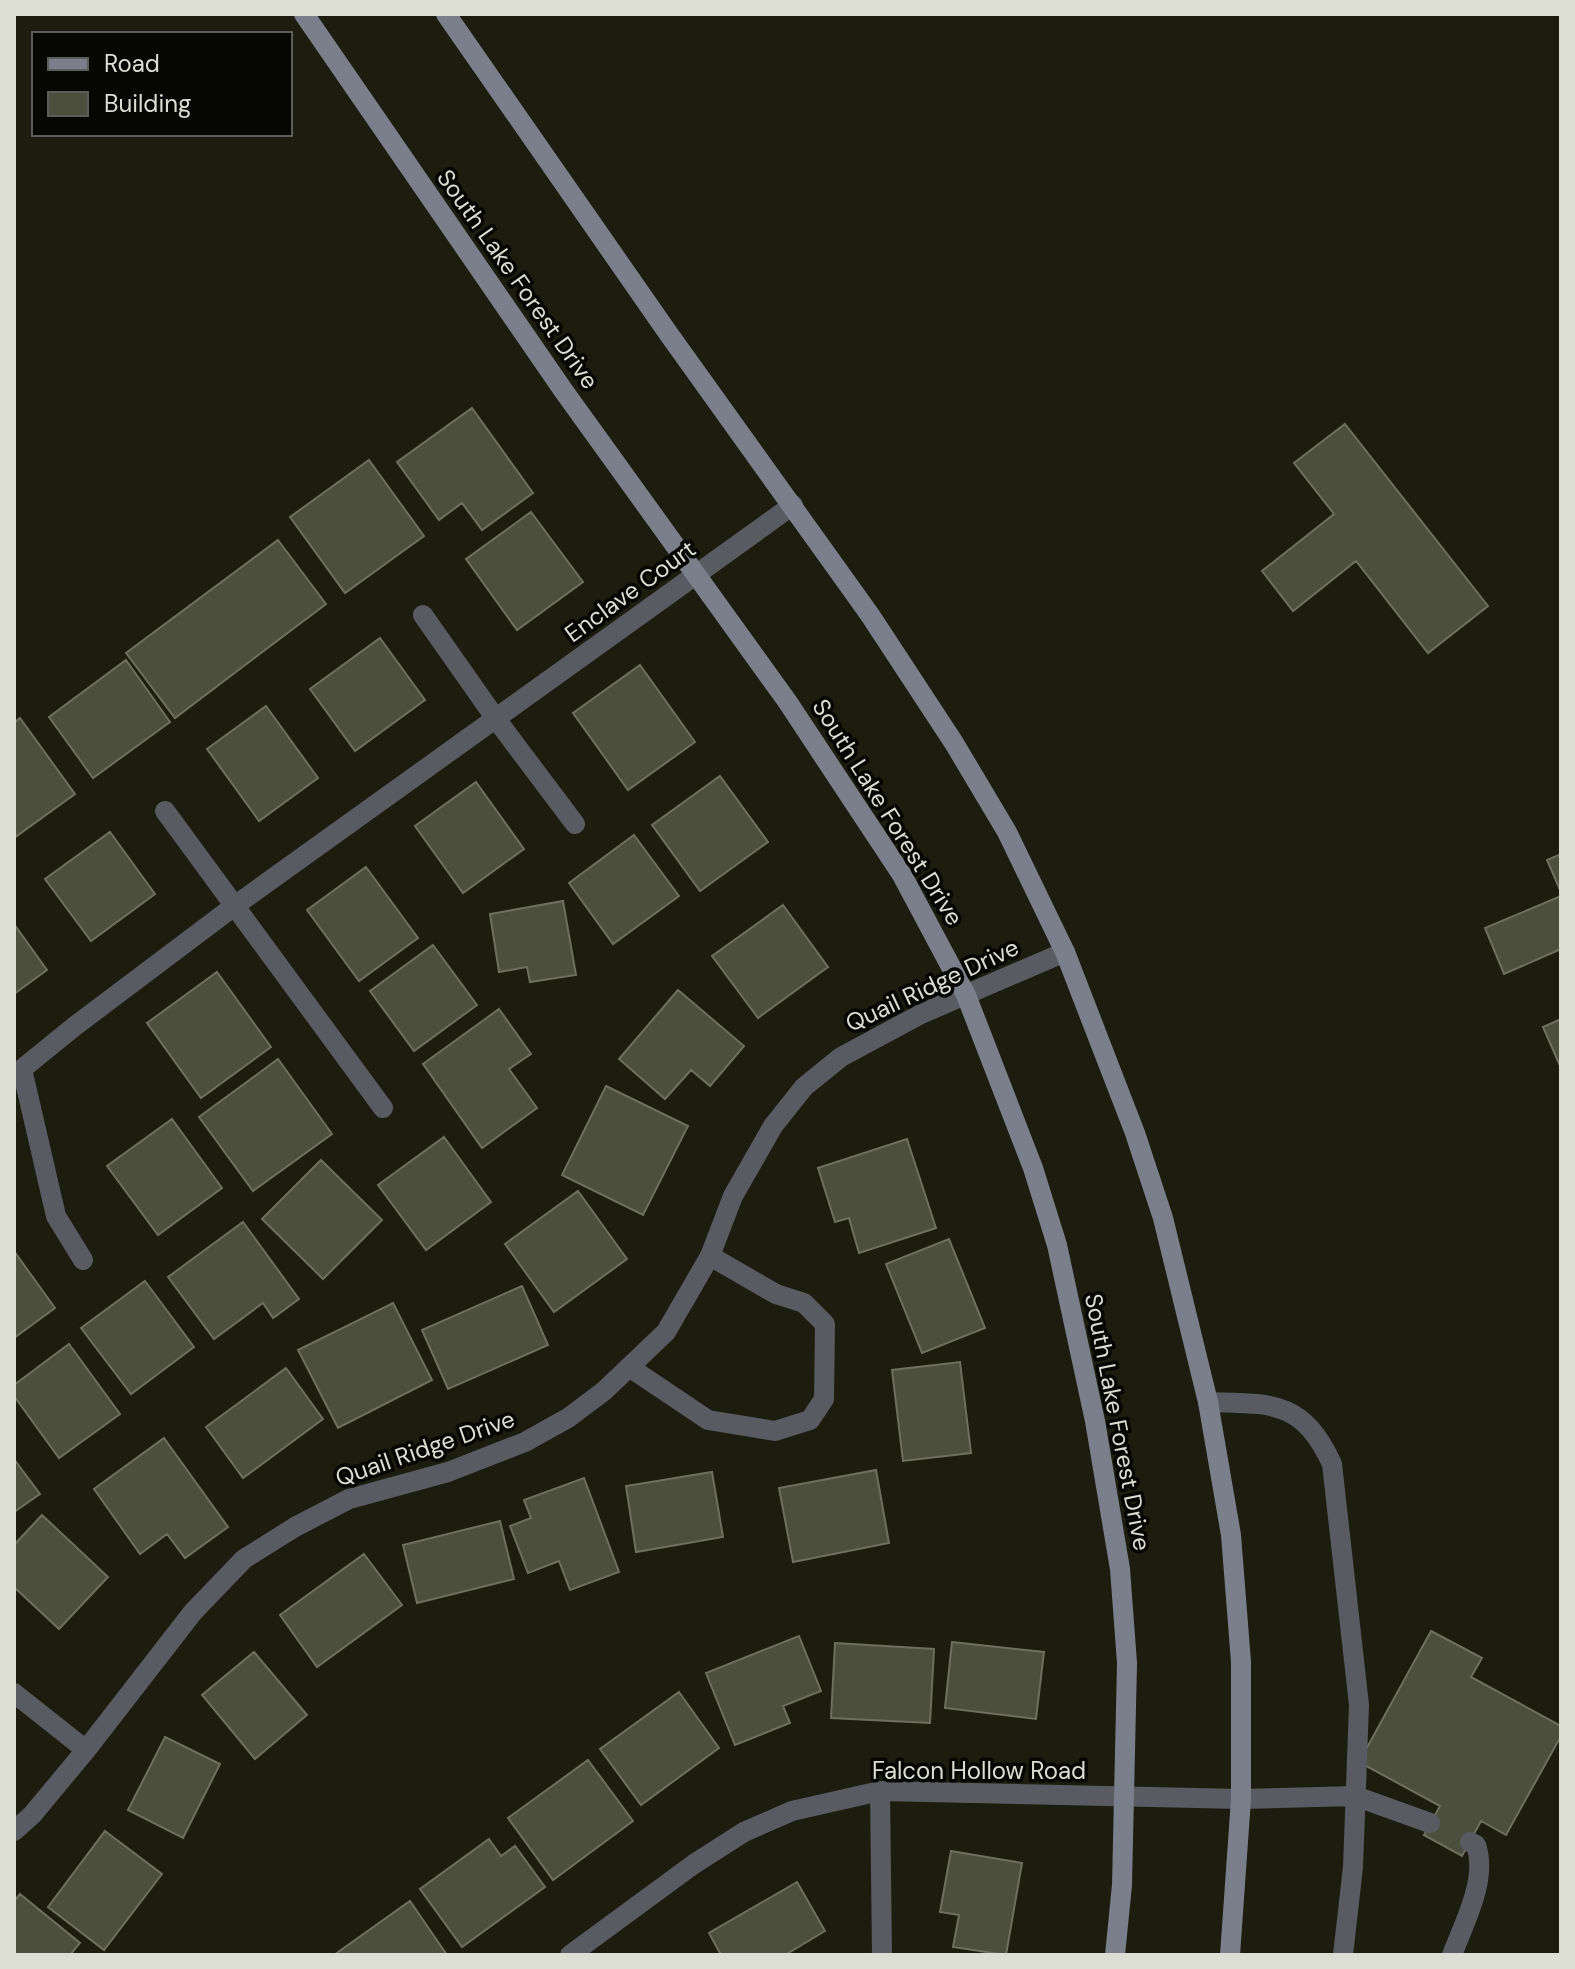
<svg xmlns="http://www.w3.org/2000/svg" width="1575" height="1969" viewBox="0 0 1575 1969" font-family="'DM Sans',sans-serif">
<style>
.building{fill:#4d4f3e;stroke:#6d705e;stroke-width:2}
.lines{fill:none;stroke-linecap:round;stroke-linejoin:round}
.lane{stroke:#585b62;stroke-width:20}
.street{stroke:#585b62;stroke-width:20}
.secondary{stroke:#7a7f8b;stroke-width:20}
.labels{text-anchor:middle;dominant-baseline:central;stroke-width:7;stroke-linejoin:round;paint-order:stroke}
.street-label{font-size:24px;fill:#dcded4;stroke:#060703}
</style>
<rect width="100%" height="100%" fill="#1c1d0e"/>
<path class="building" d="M472,408l61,85 -51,37 -20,-27 -23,17 -42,-58z
M1345,424l143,182 -60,47 -72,-92 -63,50 -31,-40 72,-57 -40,-51z
M369,460l55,76 -79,57 -55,-76z
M531,512l52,70 -66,48 -51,-71z
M278,540l48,64 -151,114 -49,-65z
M380,638l45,62 -70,51 -45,-62z
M126,660l44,62 -77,56 -44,-61z
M640,665l55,77 -67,48 -55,-77z
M266,706l52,72 -59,43 -52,-72z
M20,718l55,76 -61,44v-115z
M720,776l48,66 -68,49 -48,-66z
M476,782l48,67 -61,44 -48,-67z
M110,832l45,62 -64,47 -46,-62z
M634,835l45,61 -66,48 -44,-61z
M1561,854v38l-14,-32z
M366,867l52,71 -59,43 -52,-71z
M1561,896v53l-57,25 -19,-46z
M563,901l13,74 -46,7 -3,-15 -28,5 -9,-58z
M783,905l45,62 -70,51 -46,-62z
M14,924l33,46 -33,24z
M433,945l44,60 -63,46 -44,-60z
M217,972l54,75 -70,51 -54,-75z
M678,990l66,56 -34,40 -19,-16 -26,29 -46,-40z
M499,1009l32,45 -22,15 28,39 -55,40 -59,-84z
M1561,1019v49l-18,-41z
M278,1059l54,75 -79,57 -54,-74z
M606,1086l82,40 -45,89 -81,-40z
M172,1119l50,69 -64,47 -51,-69z
M444,1137l47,65 -65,48 -48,-65z
M907,1139l29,89 -77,25 -10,-35 -14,4 -17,-54z
M321,1160l61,60 -59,59 -61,-60z
M578,1191l49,68 -73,53 -49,-68z
M243,1222l56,77 -26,19 -10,-15 -49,36 -46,-62z
M949,1239l36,89 -63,25 -36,-89z
M14,1251l41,57 -41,30z
M145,1281l49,66 -63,47 -50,-66z
M522,1286l26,59 -100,44 -26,-59z
M393,1303l39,77 -94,48 -40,-78z
M69,1344l51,70 -61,44 -45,-62v-11z
M960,1362l11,91 -68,8 -11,-91z
M286,1368l37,51 -80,59 -37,-51z
M164,1438l64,89 -43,31 -18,-24 -27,20 -46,-65z
M14,1459l26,35 -26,18z
M876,1470l13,73 -96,19 -14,-74z
M712,1472l11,65 -87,15 -10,-66z
M584,1478l35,94 -49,18 -11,-29 -31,12 -18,-47 21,-8 -7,-18z
M42,1515l66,62 -49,52 -45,-42v-42z
M500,1521l14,58 -97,24 -14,-58z
M364,1554l38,51 -85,62 -37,-52z
M1431,1631l51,27 -11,19 90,49v10l-55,99 -25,-14 -19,35 -38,-21 16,-29 -81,-44z
M799,1636l22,55 -38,15 7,17 -55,22 -29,-72z
M952,1642l92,10 -8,67 -91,-11z
M835,1643l99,6 -4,74 -99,-5z
M254,1652l53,63 -52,44 -53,-64z
M679,1692l40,56 -78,57 -41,-56z
M165,1737l55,27 -37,74 -55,-28z
M588,1760l45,61 -80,59 -45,-62z
M105,1831l57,43 -58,76 -56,-43z
M489,1839l12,17 14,-10 30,41 -83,60 -42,-58z
M951,1851l71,12 -16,92 -53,-8 6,-32 -19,-3z
M797,1882l28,49 -40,24h-64l-12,-22z
M20,1894l60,49 -10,12h-56v-54z
M410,1901l37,54h-113z"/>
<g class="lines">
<path class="lane" d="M629,1367l79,53 67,11 35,-11 14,-21 1,-75 -21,-21 -28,-9 -66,-38
M1208,1402c63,2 94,-3 124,62l27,241 -6,162 -10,88
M1241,1799l114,-3 75,27
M1452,1955c12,-32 36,-76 24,-110l-6,-3"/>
<path class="street" d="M423,615l73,104 79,105
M165,811l218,297
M83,1260l-27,-44 -34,-147 53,-43 158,-119 560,-402
M14,1693l72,57
M880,1791l2,164
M14,1831l18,-16 54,-65 107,-138 51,-53 51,-32 54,-28 99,-27 77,-30 43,-24 36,-27 62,-59 44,-76 23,-60 40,-70 31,-39 37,-30 80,-43 144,-62
M570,1955l124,-91 50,-32 48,-21 88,-20 361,8"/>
<path class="secondary" d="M304,14l259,376 224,311 115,174 64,120 67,173 24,77 38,176 25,148 7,94 -5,222 -7,70
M446,14l222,319 202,282 84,128 53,89 58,120 70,181 28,85 45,184 23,133 10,127v137l-11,156"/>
</g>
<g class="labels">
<g class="street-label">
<text transform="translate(518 279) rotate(55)">South Lake Forest Drive</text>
<text transform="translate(630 591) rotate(-36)">Enclave Court</text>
<text transform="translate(888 812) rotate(58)">South Lake Forest Drive</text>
<text transform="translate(932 985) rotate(-25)">Quail Ridge Drive</text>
<text transform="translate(1118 1422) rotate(79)">South Lake Forest Drive</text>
<text transform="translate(425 1448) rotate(-19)">Quail Ridge Drive</text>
<text x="979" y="1770">Falcon Hollow Road</text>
</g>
</g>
<rect width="1575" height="1969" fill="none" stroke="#dcded4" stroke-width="32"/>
<rect x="32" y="32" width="260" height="104" fill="#060703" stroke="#5c5d57" stroke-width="2"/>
<rect x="48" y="58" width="40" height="12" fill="#7a7f8b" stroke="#5c5d57" stroke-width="2"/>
<text x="104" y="72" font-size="24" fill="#dcded4">Road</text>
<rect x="48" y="92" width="40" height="24" fill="#4d4f3e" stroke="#5c5d57" stroke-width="2"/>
<text x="104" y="112" font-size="24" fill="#dcded4">Building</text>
</svg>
